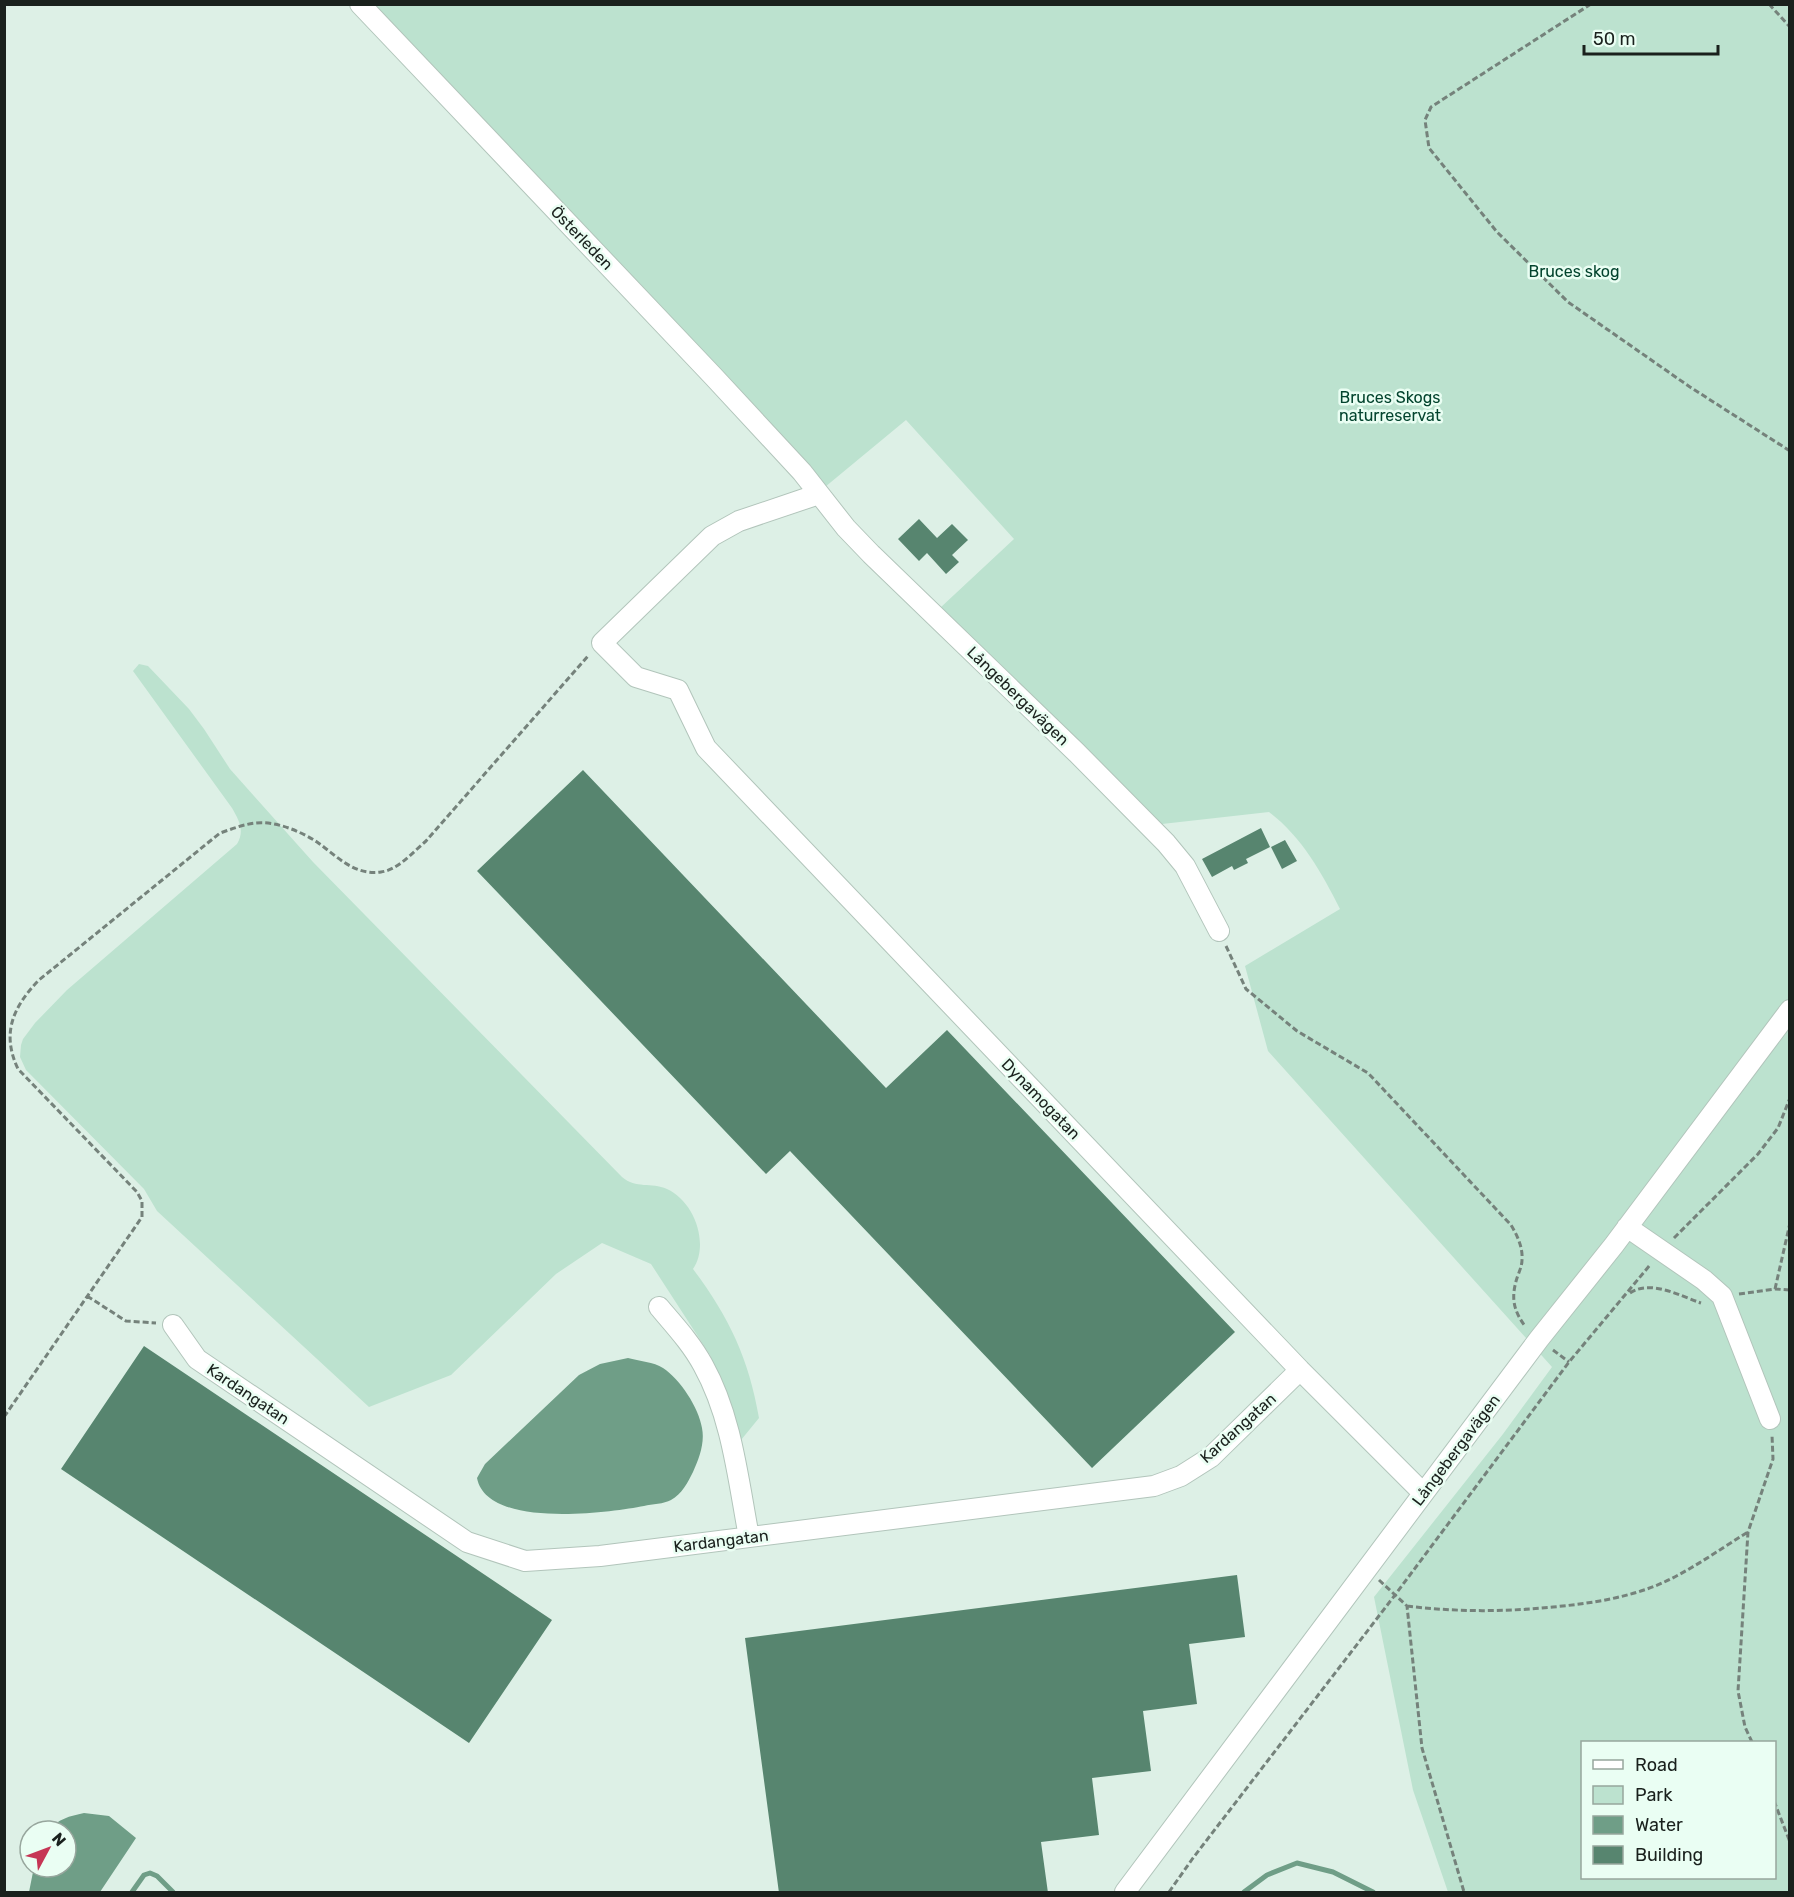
<svg xmlns="http://www.w3.org/2000/svg" width="1794" height="1897" viewBox="0 0 1794 1897" font-family="Rubik,sans-serif">
<style>
.green{fill:#bce2cf;fill-rule:evenodd}
.water{fill:#6f9e87}
.lines{fill:none;stroke-linecap:round;stroke-linejoin:round}
.stream{stroke:#6f9e87;stroke-width:5}
.building{fill:#57856f}
.minor-casing{stroke:#b2c5bb;stroke-width:22}
.path{stroke:#75827b;stroke-width:3;stroke-dasharray:6 3;stroke-linecap:butt}
.minor{stroke:#fff;stroke-width:20}
.labels{text-anchor:middle;dominant-baseline:central;stroke-width:5;stroke-linejoin:round;paint-order:stroke}
.street-label{font-size:16px;fill:#1a211d;stroke:#eafef3}
.park-label{font-size:16px;fill:#03442e;stroke:#eafef3}
</style>
<rect width="100%" height="100%" fill="#ddf0e6"/>
<path class="green" d="M364,5h1425v1887h-341l-35,-102 -39,-193 129,-163 49,-67 -284,-316 -23,-85 95,-57c-18,-36 -39,-73 -71,-97l-107,12 -222,-216 74,-69 -108,-119 -81,67zM1582,1742h192v136h-192z
M139,664l9,2 41,43 15,20 26,40 83,93 309,315c14,12 29,5 45,12 27,12 43,55 26,80 36,48 56,90 66,149l-18,22 -31,-85 -59,-91 -49,-21 -46,31 -105,101 -82,32 -212,-196 -13,-22 -118,-119 -6,-13 1,-12 2,-6 12,-16 32,-33 170,-146c8,-13 2,-24 -5,-36l-99,-137z"/>
<path class="water" d="M628,1358c11,3 26,4 35,10 17,11 36,40 39,60 3,15 -3,31 -9,44 -5,10 -11,22 -22,28 -7,4 -19,4 -27,6 -37,7 -157,23 -167,-28l8,-14 94,-89 21,-11z
M84,1813l25,3 27,22 -36,54h-71l5,-25h32v-36h-17c8,-12 21,-15 35,-18z"/>
<g class="lines">
<path class="stream" d="M132,1892l12,-17 6,-2 7,3 16,16
M1244,1892l23,-17 30,-12 36,9 40,20"/>
</g>
<path class="building" d="M919,519l18,19 15,-14 16,16 -16,15 7,7 -13,12 -19,-21 -8,8 -21,-22z
M583,770l303,318 61,-58 288,302 -143,136 -302,-317 -24,23 -289,-303z
M1261,828l9,19 -24,12 2,4 -14,7 -2,-4 -20,11 -10,-18z
M1285,840l12,21 -15,8 -11,-22z
M144,1346l408,274 -83,123 -408,-274z
M1237,1575l8,62 -56,7 8,60 -54,7 8,60 -59,7 7,57 -58,7 7,51h-269l-34,-255z"/>
<g class="lines">
<g class="minor-casing">
<path id="minor" d="M360,4l353,372 89,96 44,56 25,26 206,199 89,90 19,23 34,65
M819,494l-80,27 -27,15 -110,107 34,34 42,13 28,58 594,622 123,123
M1627,1227l77,53 18,16 48,123
M659,1307c16,19 32,36 44,58 29,52 35,114 46,172
M173,1325l24,34 270,183 58,19 75,-5 554,-70 27,-10 30,-19 89,-87
M1125,1892l414,-553 75,-94 176,-235"/>
</g>
<path class="path" d="M1591,4l-160,103 -6,13 4,28 68,84 71,70 122,85 100,64
M1769,4l21,23
M1226,946l20,43 51,42 71,42 143,152c6,10 12,22 11,35 0,6 -3,12 -5,18 -6,19 -4,32 8,48
M1674,1238l84,-84 20,-26 12,-30
M1775,1289l15,-66
M1630,1293c21,-14 50,3 71,10
M1739,1294l36,-5 15,1
M87,1296l39,25 30,2
M1553,1350l16,12
M4,1417l138,-200v-16l-5,-9 -119,-123c-17,-36 -5,-62 21,-89l181,-147c12,-4 24,-9 36,-10 20,-2 44,8 61,19 20,14 37,34 64,30 17,-2 32,-20 45,-31l162,-185
M1379,1580l28,26 15,142 42,144
M1407,1606c49,6 97,6 146,1 31,-3 61,-7 91,-17 35,-11 73,-39 104,-58
M1752,1742l-7,-15 -7,-36 10,-159 25,-73 -1,-24
M1774,1801l16,41
M1169,1892l24,-34 202,-263 174,-233 81,-97"/>
<use href="#minor" class="minor"/>
</g>
<g class="labels">
<g class="street-label">
<text transform="translate(582 238) rotate(46)">Österleden</text>
<text transform="translate(1018 696) rotate(44)">Långebergavägen</text>
<text transform="translate(1041 1099) rotate(46)">Dynamogatan</text>
<text transform="translate(248 1394) rotate(34)">Kardangatan</text>
<text transform="translate(1238 1428) rotate(-42)">Kardangatan</text>
<text transform="translate(1456 1450) rotate(-53)">Långebergavägen</text>
<text transform="translate(721 1541) rotate(-7)">Kardangatan</text>
</g>
<g class="park-label">
<text x="1574" y="271">Bruces skog</text>
<text x="1390" y="397">Bruces Skogs<tspan x="1390" dy="18">naturreservat</tspan></text>
</g>
</g>
<rect width="1794" height="1897" fill="none" stroke="#1a211d" stroke-width="12"/>
<rect x="1581" y="1741" width="195" height="138" fill="#eafef3" stroke="#97a69d" stroke-width="1.5"/>
<rect x="1593" y="1760" width="30" height="9" fill="#ffffff" stroke="#97a69d" stroke-width="1.5"/>
<text x="1635" y="1771" font-size="18" fill="#1a211d">Road</text>
<rect x="1593" y="1786" width="30" height="18" fill="#bce2cf" stroke="#97a69d" stroke-width="1.5"/>
<text x="1635" y="1801" font-size="18" fill="#1a211d">Park</text>
<rect x="1593" y="1816" width="30" height="18" fill="#6f9e87" stroke="#97a69d" stroke-width="1.5"/>
<text x="1635" y="1831" font-size="18" fill="#1a211d">Water</text>
<rect x="1593" y="1846" width="30" height="18" fill="#57856f" stroke="#97a69d" stroke-width="1.5"/>
<text x="1635" y="1861" font-size="18" fill="#1a211d">Building</text>
<g transform="translate(48 1849) rotate(49)"><circle r="28" fill="#eafef3" stroke="#97a69d" stroke-width="1.5"/>
<path d="M0-4.5L10 22L0 15L-10 22Z" fill="#c63655"/>
<text y="-9" font-size="16" font-weight="bold" text-anchor="middle" fill="#1a211d">N</text>
</g>
<path d="M1584 45v9h134v-9" fill="none" stroke="#1a211d" stroke-width="3"/>
<text x="1593" y="45" font-size="18" fill="#1a211d" stroke="#eafef3" stroke-width="4.5" paint-order="stroke">50 m</text>
</svg>
